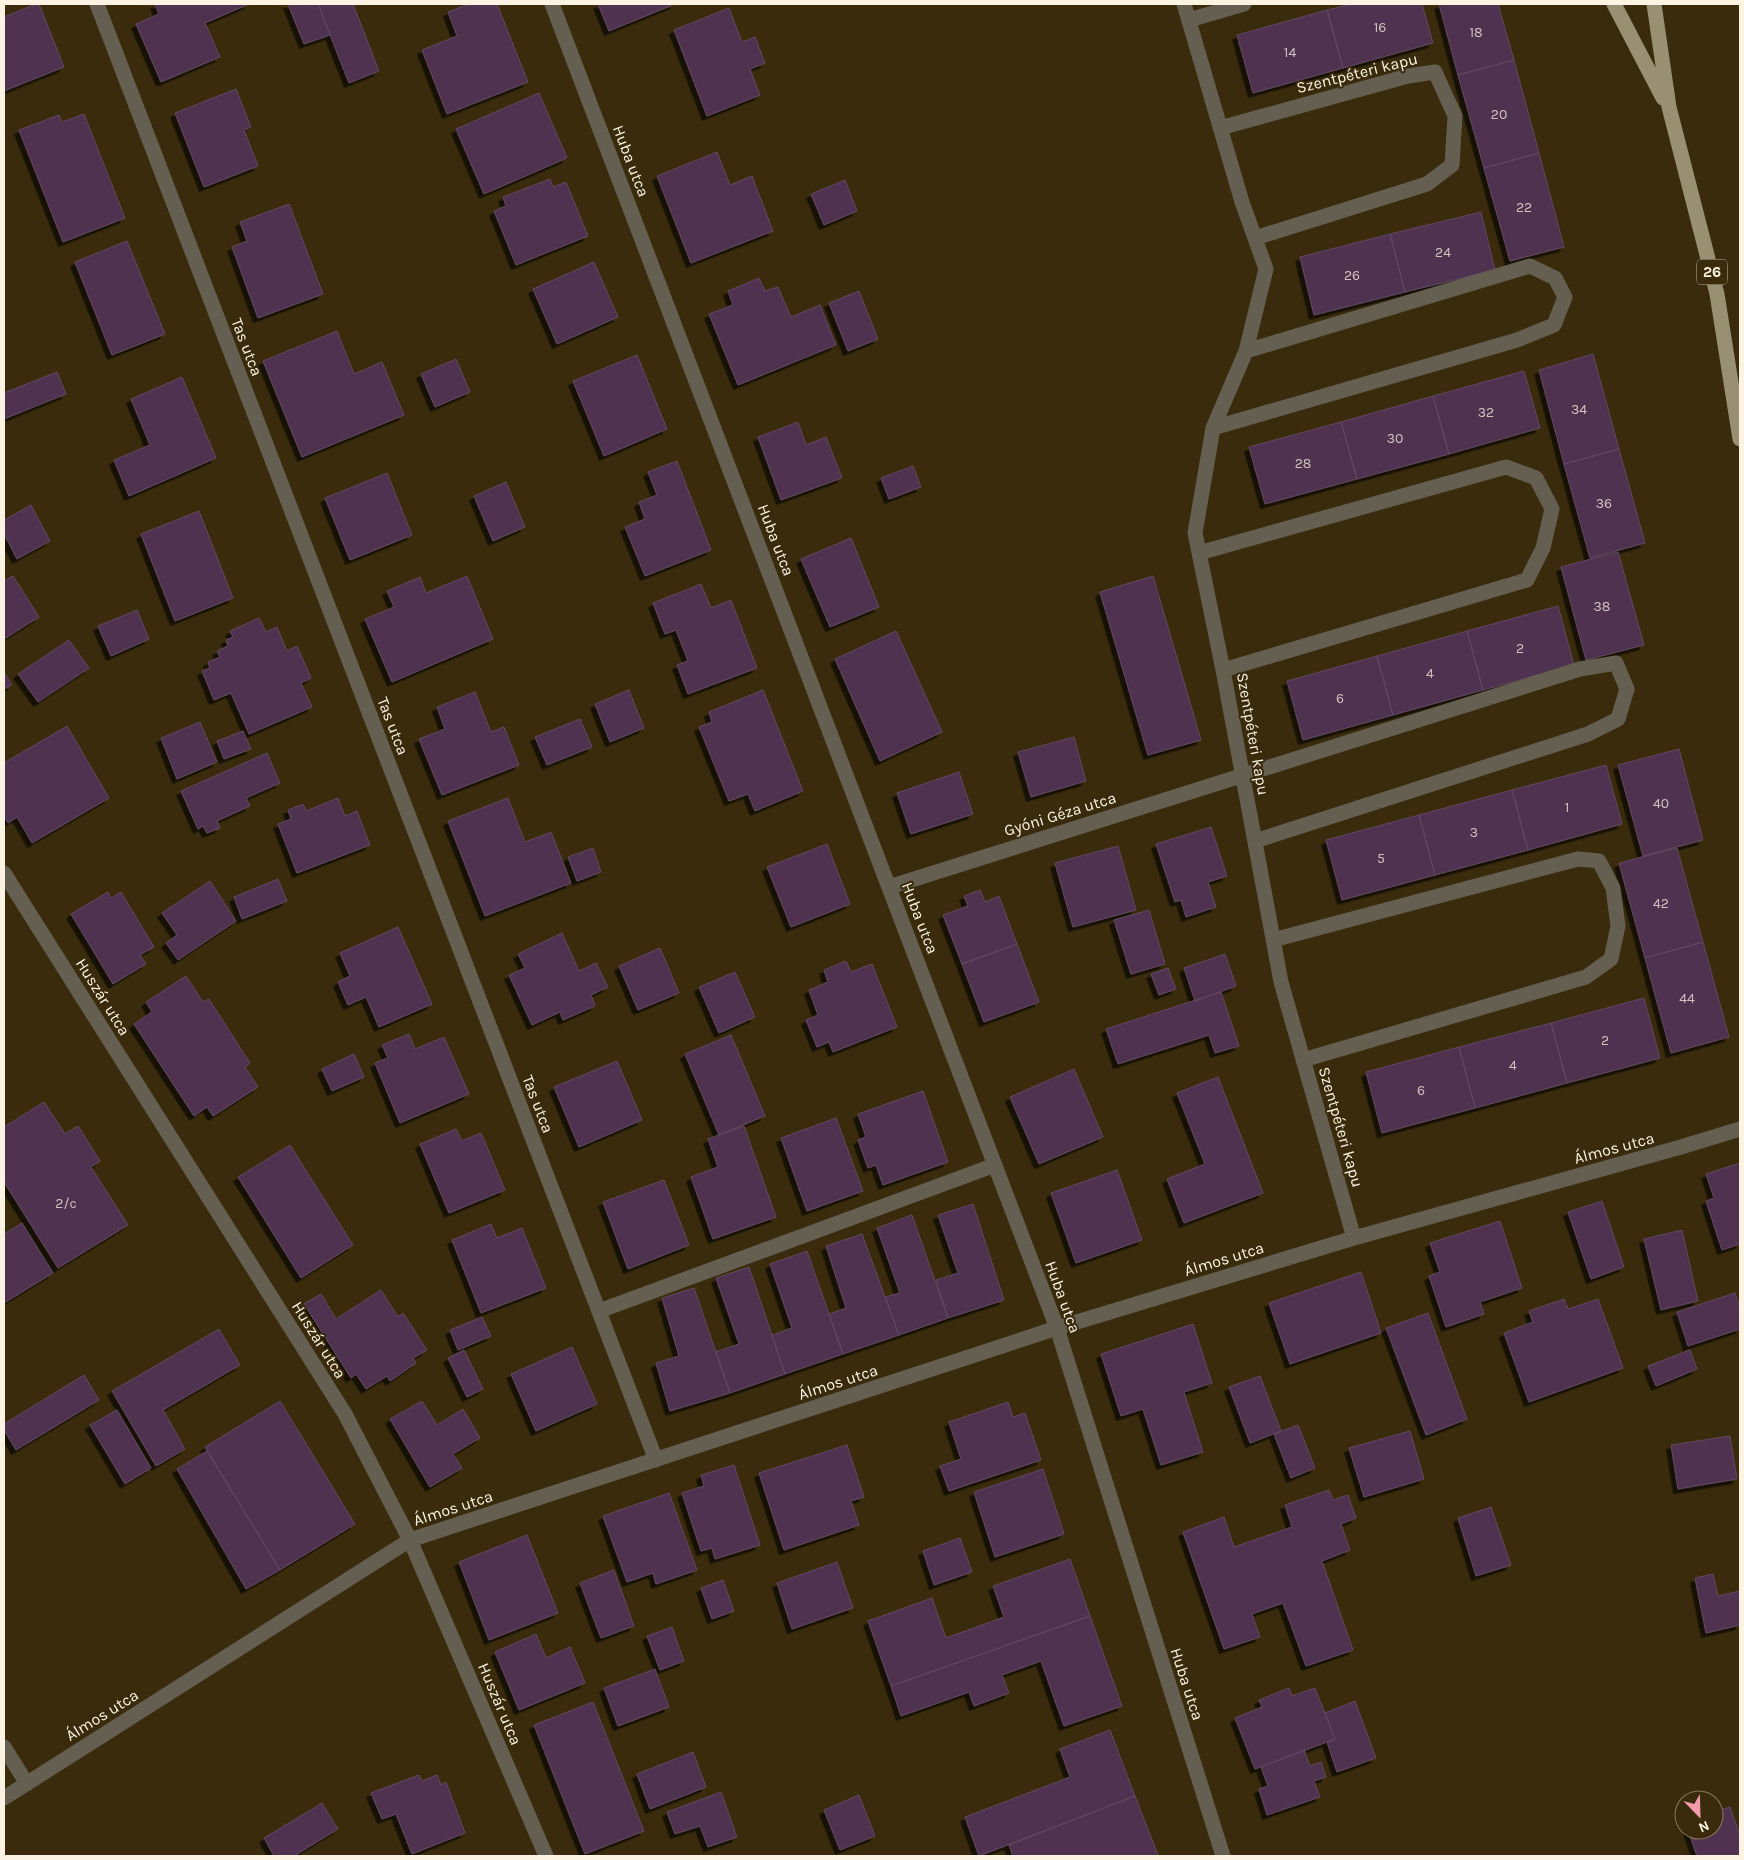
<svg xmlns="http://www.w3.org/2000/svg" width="1744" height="1860" viewBox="0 0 1744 1860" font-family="Karla,sans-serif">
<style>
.building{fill:#503250;stroke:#614961;filter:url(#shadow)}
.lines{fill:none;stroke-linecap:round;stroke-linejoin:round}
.minor{stroke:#645f51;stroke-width:15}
.major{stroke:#999074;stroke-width:15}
.labels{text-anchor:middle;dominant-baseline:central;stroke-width:4;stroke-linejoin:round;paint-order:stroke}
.number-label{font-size:14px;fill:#d1c3be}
.shield{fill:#392b0c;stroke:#c2b7a2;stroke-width:1}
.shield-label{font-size:15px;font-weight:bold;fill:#fcf3e2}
.street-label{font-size:16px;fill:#fcf3e2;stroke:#392b0c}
</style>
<defs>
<filter id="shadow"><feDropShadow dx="-4.5" dy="4.5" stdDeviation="0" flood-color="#0009"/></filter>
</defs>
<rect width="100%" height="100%" fill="#392b0c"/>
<path class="building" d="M36,4h3l25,63 -60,24v-74z
M155,4h94l-44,19 15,34 -59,25 -25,-58 23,-10z
M288,4h30l12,31 -26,9z
M318,4h35l26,67 -30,12z
M469,4h28l31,78 -81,32 -25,-64 35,-14 -9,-24z
M598,4h77l-66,27z
M1352,4h70l11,39 -90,25 -16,-58z
M1439,4h59l16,56 -56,15z
M729,8l13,34 13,-5 10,26 -15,6 10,26 -53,21 -33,-86z
M1327,10l16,58 -90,25 -16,-58z
M1514,60l25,93 -55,15 -26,-93z
M236,89l15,38 -7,3 14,36 -54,21 -29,-74z
M539,93l28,65 -83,36 -28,-65z
M84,114l41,104 -62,24 -44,-112 40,-15 3,7z
M717,152l13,33 22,-9 21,55 -82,32 -34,-87z
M1539,153l25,94 -54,14 -26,-93z
M550,179l3,8 13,-5 22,54 -72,29 -22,-54 12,-5 -3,-9z
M845,180l12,31 -33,14 -13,-31z
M289,204l34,90 -65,24 -26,-71 15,-6 -7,-19z
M1481,212l14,58 -90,22 -15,-58z
M1390,234l15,58 -91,23 -14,-58z
M127,241l38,93 -53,21 -37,-93z
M594,262l24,55 -61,27 -24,-55z
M759,278l6,13 13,-4 13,30 29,-12 16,40 -98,40 -29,-71 24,-9 -5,-14z
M859,291l19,48 -30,12 -19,-48z
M337,331l17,43 28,-12 22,53 -102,42 -39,-96z
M1593,354l26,95 -55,15 -25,-94z
M637,355l30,74 -63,27 -31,-75z
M456,359l14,33 -35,15 -14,-33z
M1524,371l16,57 -91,26 -16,-58z
M57,372l9,22 -62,25v-26z
M182,377l34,81 -87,38 -15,-36 36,-15 -19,-46z
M1433,396l16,58 -92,25 -16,-57z
M798,422l8,23 20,-8 16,41 -61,22 -23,-63z
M1341,422l16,57 -92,25 -16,-57z
M1619,449l26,94 -55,15 -26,-94z
M677,461l34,89 -66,26 -20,-49 20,-8 -6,-17 18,-7 -9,-23z
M913,466l8,21 -32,12 -8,-21z
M387,473l25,62 -62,25 -25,-62z
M506,482l19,45 -32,14 -19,-45z
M31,505l19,36 -33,18 -13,-25v-14z
M199,511l34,87 -58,23 -34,-87z
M851,538l28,69 -49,20 -29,-68z
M1618,552l26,93 -58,15 -25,-93z
M13,576l26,41 -35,22v-58z
M467,576l26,63 -101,43 -27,-63 29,-12 -7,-16 33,-14 6,16z
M1153,576l48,164 -53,15 -48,-163z
M701,584l10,24 20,-8 26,68 -69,26 -11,-29 11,-4 -12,-31 -11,4 -12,-31z
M1558,606l16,59 -91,25 -16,-59z
M137,610l12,29 -38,17 -13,-30z
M259,618l7,14 11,-5 10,24 10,-5 14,32 -10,5 11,24 -63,27 -18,-41 -17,7 -12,-29 8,-3 -2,-6 12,-5 -3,-6 11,-5 -2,-6 7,-3 -3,-6z
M896,631l46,101 -62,29 -45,-102z
M1467,631l16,59 -90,25 -16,-59z
M69,640l20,28 -51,34 -20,-28z
M1377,656l16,59 -90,25 -16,-59z
M4,672l8,13 -8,4z
M629,690l15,38 -34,14 -15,-38z
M763,690l40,101 -48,20 -7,-17 -19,7 -30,-74 13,-5 -3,-10z
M475,692l16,40 13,-5 15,38 -77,30 -23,-56 26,-10 -8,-22z
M580,719l12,28 -45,18 -12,-28z
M200,722l17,40 -40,17 -16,-41z
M67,726l42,72 -77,45 -15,-26 -9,6 -4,-7v-53z
M243,731l8,18 -27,10 -7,-18z
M1074,737l12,44 -55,16 -13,-45z
M1679,749l24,91 -60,16 -25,-91z
M267,753l13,30 -34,15 4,8 -33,15 3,7 -13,5 -4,-7 -5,3 -17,-38z
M1606,765l16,59 -94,26 -16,-60z
M959,772l14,42 -62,20 -14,-41z
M1512,790l16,60 -93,25 -16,-60z
M338,798l7,18 12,-5 13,34 -73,28 -19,-49 13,-5 -3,-9 15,-6 3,7z
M508,798l17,44 26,-10 20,51 -86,33 -37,-95z
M1419,815l16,60 -93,25 -16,-60z
M1211,827l16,49 -19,6 8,25 -30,10 -5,-17 -6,2 -19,-58z
M827,844l23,60 -59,23 -24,-60z
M1118,846l18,64 -63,17 -18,-64z
M593,848l8,24 -24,9 -9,-24z
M1677,848l26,94 -58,16 -26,-95z
M278,879l9,22 -45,18 -8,-22z
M210,881l26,40 -58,39 -12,-17 11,-8 -15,-22z
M980,890l5,12 14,-6 18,48 -55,20 -19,-49 25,-9 -4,-10z
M108,892l3,6 10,-6 33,55 -14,8 6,9 -33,20 -42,-70z
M1149,910l16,54 -34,10 -17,-54z
M398,927l34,77 -53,23 -13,-30 -18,8 -10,-23 12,-6 -10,-23z
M562,933l17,38 17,-8 12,24 -17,8 4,11 -32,14 -3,-8 -28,13 -23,-50 16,-7 -7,-14z
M1703,942l26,95 -58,16 -26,-95z
M1017,944l22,58 -55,20 -22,-58z
M660,948l19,45 -41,17 -19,-44z
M1225,954l11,32 -41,15 -11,-33z
M846,961l5,11 21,-8 25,63 -64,25 -4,-10 -12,5 -11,-27 12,-5 -9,-25 19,-8 -4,-12z
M1168,968l8,21 -17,6 -8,-21z
M735,972l20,45 -36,16 -20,-46z
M186,976l17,26 6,-3 41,64 -5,4 13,20 -45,29 -6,-9 -13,9 -60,-92 18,-12 -6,-10z
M1221,992l18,54 -24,7 -6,-18 -91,29 -12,-35z
M1644,998l16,60 -93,25 -16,-60z
M1551,1023l16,60 -92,25 -16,-61z
M409,1034l6,15 29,-12 25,57 -69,29 -25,-60 13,-5 -6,-13z
M731,1035l34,81 -46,19 -34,-81z
M1459,1047l16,61 -93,25 -16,-61z
M354,1054l10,23 -32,14 -10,-22z
M617,1061l25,59 -63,27 -25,-60z
M1074,1069l29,68 -64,27 -29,-67z
M1218,1077l45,116 -79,30 -17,-44 38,-15 -28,-71z
M923,1091l25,71 -65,23 -7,-20 -8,3 -10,-28 8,-3 -8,-23z
M44,1102l21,32 13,-8 22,35 -9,6 37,58 -70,43 -54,-86v-55z
M836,1118l27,73 -56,20 -26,-73z
M744,1126l32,91 -63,22 -22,-62 27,-10 -10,-28z
M456,1129l6,12 19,-8 24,57 -56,23 -29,-69z
M290,1145l63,100 -52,33 -63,-101z
M1740,1163v81l-18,6 -16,-49 8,-3 -8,-24z
M1117,1170l25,70 -66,23 -25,-70z
M664,1180l25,65 -61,24 -25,-67z
M1602,1201l22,66 -33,12 -23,-67z
M973,1204l31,96 -56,18 -12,-38 22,-7 -20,-58z
M912,1215l36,103 -49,17 -14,-38 15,-4 -23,-65z
M1500,1221l22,67 -42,14 4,12 -38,13 -17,-51 11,-4 -10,-29z
M22,1223l31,50 -49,30v-69z
M491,1224l6,14 25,-10 24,60 -65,25 -29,-73z
M1682,1230l16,71 -37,9 -17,-71z
M862,1234l37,101 -56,19 -14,-40 17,-6 -20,-62z
M807,1251l36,103 -58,20 -13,-39 20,-7 -22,-64z
M749,1267l36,107 -55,19 -14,-41 23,-8 -23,-66z
M1361,1272l20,61 -91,31 -21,-61z
M694,1288l36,105 -60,18 -14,-48 23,-7 -17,-58z
M381,1290l17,27 5,-4 24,37 -14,8 3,5 -26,18 -3,-5 -21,13 -10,-15 -5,4 -47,-74 17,-10 15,25z
M1735,1293l5,15v21l-52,17 -11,-34z
M1564,1299l4,10 30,-10 25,69 -94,34 -25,-69 29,-11 -4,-11z
M1428,1313l39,106 -41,16 -40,-107z
M482,1317l9,19 -33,14 -8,-20z
M1193,1324l19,59 -28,9 19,60 -42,13 -18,-56 -22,7 -20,-62z
M219,1329l21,36 -77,45 22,39 -29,17 -44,-75z
M572,1347l25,57 -61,27 -25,-57z
M464,1350l19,39 -16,8 -19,-39z
M1690,1350l7,19 -41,17 -8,-20z
M84,1375l15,25 -83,50 -12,-20v-6z
M1260,1376l21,55 -31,12 -21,-56z
M280,1401l75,123 -75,46 -75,-123z
M422,1401l15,24 26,-16 17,29 -27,16 9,14 -32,19 -40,-68z
M1008,1402l5,15 12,-4 16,47 -92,31 -9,-25 21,-7 -12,-37z
M117,1410l34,58 -26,16 -35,-59z
M1298,1425l17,43 -24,10 -17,-44z
M1410,1431l14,48 -60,18 -15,-49z
M1730,1436l7,43 -59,10 -7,-44z
M847,1445l17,52 -13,4 8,24 -75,25 -25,-77z
M207,1451l73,119 -34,19 -69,-120z
M734,1465l26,80 -45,14 -3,-11 -11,3 -19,-58 22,-7 -3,-11z
M1043,1469l21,65 -69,23 -21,-65z
M1329,1490l4,10 15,-5 8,23 -15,6 9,26 -28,11 31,89 -47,16 -23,-63 -31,11 8,23 -36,12 -41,-117 41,-15 10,30 58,-20 -7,-22z
M669,1493l28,77 -41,14 -3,-11 -26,9 -24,-66z
M1491,1507l20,58 -35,11 -18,-58z
M527,1535l31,78 -69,27 -30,-78z
M960,1538l12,34 -38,13 -11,-34z
M1070,1559l20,57 -199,70 -23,-65 64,-23 14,40 58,-21 -11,-31z
M837,1562l16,46 -61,21 -15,-46z
M614,1570l20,56 -33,12 -21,-55z
M1713,1574l5,22 22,-5v34l-34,8 -11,-55z
M723,1580l11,31 -22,8 -11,-31z
M1090,1616l32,90 -58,20 -23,-65 -39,14 7,18 -35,13 -5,-14 -68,24 -10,-30z
M672,1627l12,34 -24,9 -13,-34z
M536,1634l10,24 24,-11 15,36 -66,27 -24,-58z
M655,1669l14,38 -51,19 -14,-38z
M1289,1688l3,8 23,-8 20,51 -80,30 -20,-51 27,-11 -3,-7z
M1355,1701l21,57 -39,14 -10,-30 8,-3 -10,-26z
M593,1702l51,129 -59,23 -51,-129z
M1110,1730l25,66 -156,60 -14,-39 105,-40 -10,-28z
M1304,1750l6,16 11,-4 5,15 -12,4 6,16 -53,18 -8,-26 9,-3 -7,-19z
M693,1752l13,35 -56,22 -13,-35z
M419,1775l3,6 15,-6 4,10 5,-3 19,51 -53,21 -16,-40 -14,5 -11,-26z
M721,1792l16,45 -29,10 -8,-21 -25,8 -8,-22z
M859,1795l16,41 -35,14 -16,-40z
M1135,1796l23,59 -4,1h-141l-4,-11z
M322,1803l16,26 -44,27h-20l-10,-18z
M1730,1807l10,28v21h-43l-9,-26h26v-18z"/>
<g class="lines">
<path class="minor" d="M97,4l559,1456
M552,4l505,1324 166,528
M1184,4l58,198 24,67 -20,82 -33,77 -18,105 28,137 58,312 73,256
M1189,20l55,-16
M1220,128l188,-52 27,-4 20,44 -3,49 -25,19 -172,54
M1213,428l304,-88 37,-15 11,-28 -10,-19 -25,-12 -284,85
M1199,553l307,-86 30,11 16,31 -9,39 -16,32 -304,90
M4,873l341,541 65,126 136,316
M889,887l691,-218 36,-6 11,26 -9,30 -30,15 -333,107
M1273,940l305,-81 21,2 14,27 5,38 -7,33 -25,18 -283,83
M599,1311l396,-146
M4,1747l23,37
M4,1798l406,-258 647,-212 297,-90 327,-91 59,-18"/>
<path class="major" d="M1614,4l49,94
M1654,4l15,103 48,187 23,145"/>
</g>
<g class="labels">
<g class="number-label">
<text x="1380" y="27">16</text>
<text x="1476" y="32">18</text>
<text x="1290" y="52">14</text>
<text x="1499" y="114">20</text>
<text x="1524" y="207">22</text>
<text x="1443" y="252">24</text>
<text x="1352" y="275">26</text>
<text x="1579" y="409">34</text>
<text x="1486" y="412">32</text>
<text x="1395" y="438">30</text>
<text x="1303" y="463">28</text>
<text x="1604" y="503">36</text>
<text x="1602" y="606">38</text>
<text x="1520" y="648">2</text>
<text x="1430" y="673">4</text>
<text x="1340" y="698">6</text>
<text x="1661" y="803">40</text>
<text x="1567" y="807">1</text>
<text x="1474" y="832">3</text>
<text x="1381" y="858">5</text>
<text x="1661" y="903">42</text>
<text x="1687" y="998">44</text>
<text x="1605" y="1040">2</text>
<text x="1513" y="1065">4</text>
<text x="1421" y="1090">6</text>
<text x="66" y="1203">2/c</text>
</g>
<rect class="shield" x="1697" y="259.5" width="30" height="25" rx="4"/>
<g class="shield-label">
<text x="1712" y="272">26</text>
</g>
<g class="street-label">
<text transform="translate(1357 73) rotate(-14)">Szentpéteri kapu</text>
<text transform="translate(631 161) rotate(69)">Huba utca</text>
<text transform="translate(247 347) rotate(69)">Tas utca</text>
<text transform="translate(776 540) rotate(69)">Huba utca</text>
<text transform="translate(393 726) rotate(69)">Tas utca</text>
<text transform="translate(1253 734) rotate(80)">Szentpéteri kapu</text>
<text transform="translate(1060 814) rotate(-17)">Gyóni Géza utca</text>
<text transform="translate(920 918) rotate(69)">Huba utca</text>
<text transform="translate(103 997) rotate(58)">Huszár utca</text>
<text transform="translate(538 1104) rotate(69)">Tas utca</text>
<text transform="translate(1341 1127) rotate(74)">Szentpéteri kapu</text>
<text transform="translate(1614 1148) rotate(-15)">Álmos utca</text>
<text transform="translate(1224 1259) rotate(-17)">Álmos utca</text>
<text transform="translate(1063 1297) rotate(70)">Huba utca</text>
<text transform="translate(319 1340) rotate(58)">Huszár utca</text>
<text transform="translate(838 1382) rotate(-18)">Álmos utca</text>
<text transform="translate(453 1508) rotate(-18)">Álmos utca</text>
<text transform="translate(1187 1684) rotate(72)">Huba utca</text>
<text transform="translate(500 1704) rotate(67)">Huszár utca</text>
<text transform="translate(102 1715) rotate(-32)">Álmos utca</text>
</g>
</g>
<rect width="1744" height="1860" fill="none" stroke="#fcf3e2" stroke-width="10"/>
<g transform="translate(1699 1815) rotate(157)"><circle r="24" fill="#392b0c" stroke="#877b62"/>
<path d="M0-4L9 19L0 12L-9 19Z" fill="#f39aab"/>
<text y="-8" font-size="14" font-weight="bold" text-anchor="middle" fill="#fcf3e2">N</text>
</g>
</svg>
